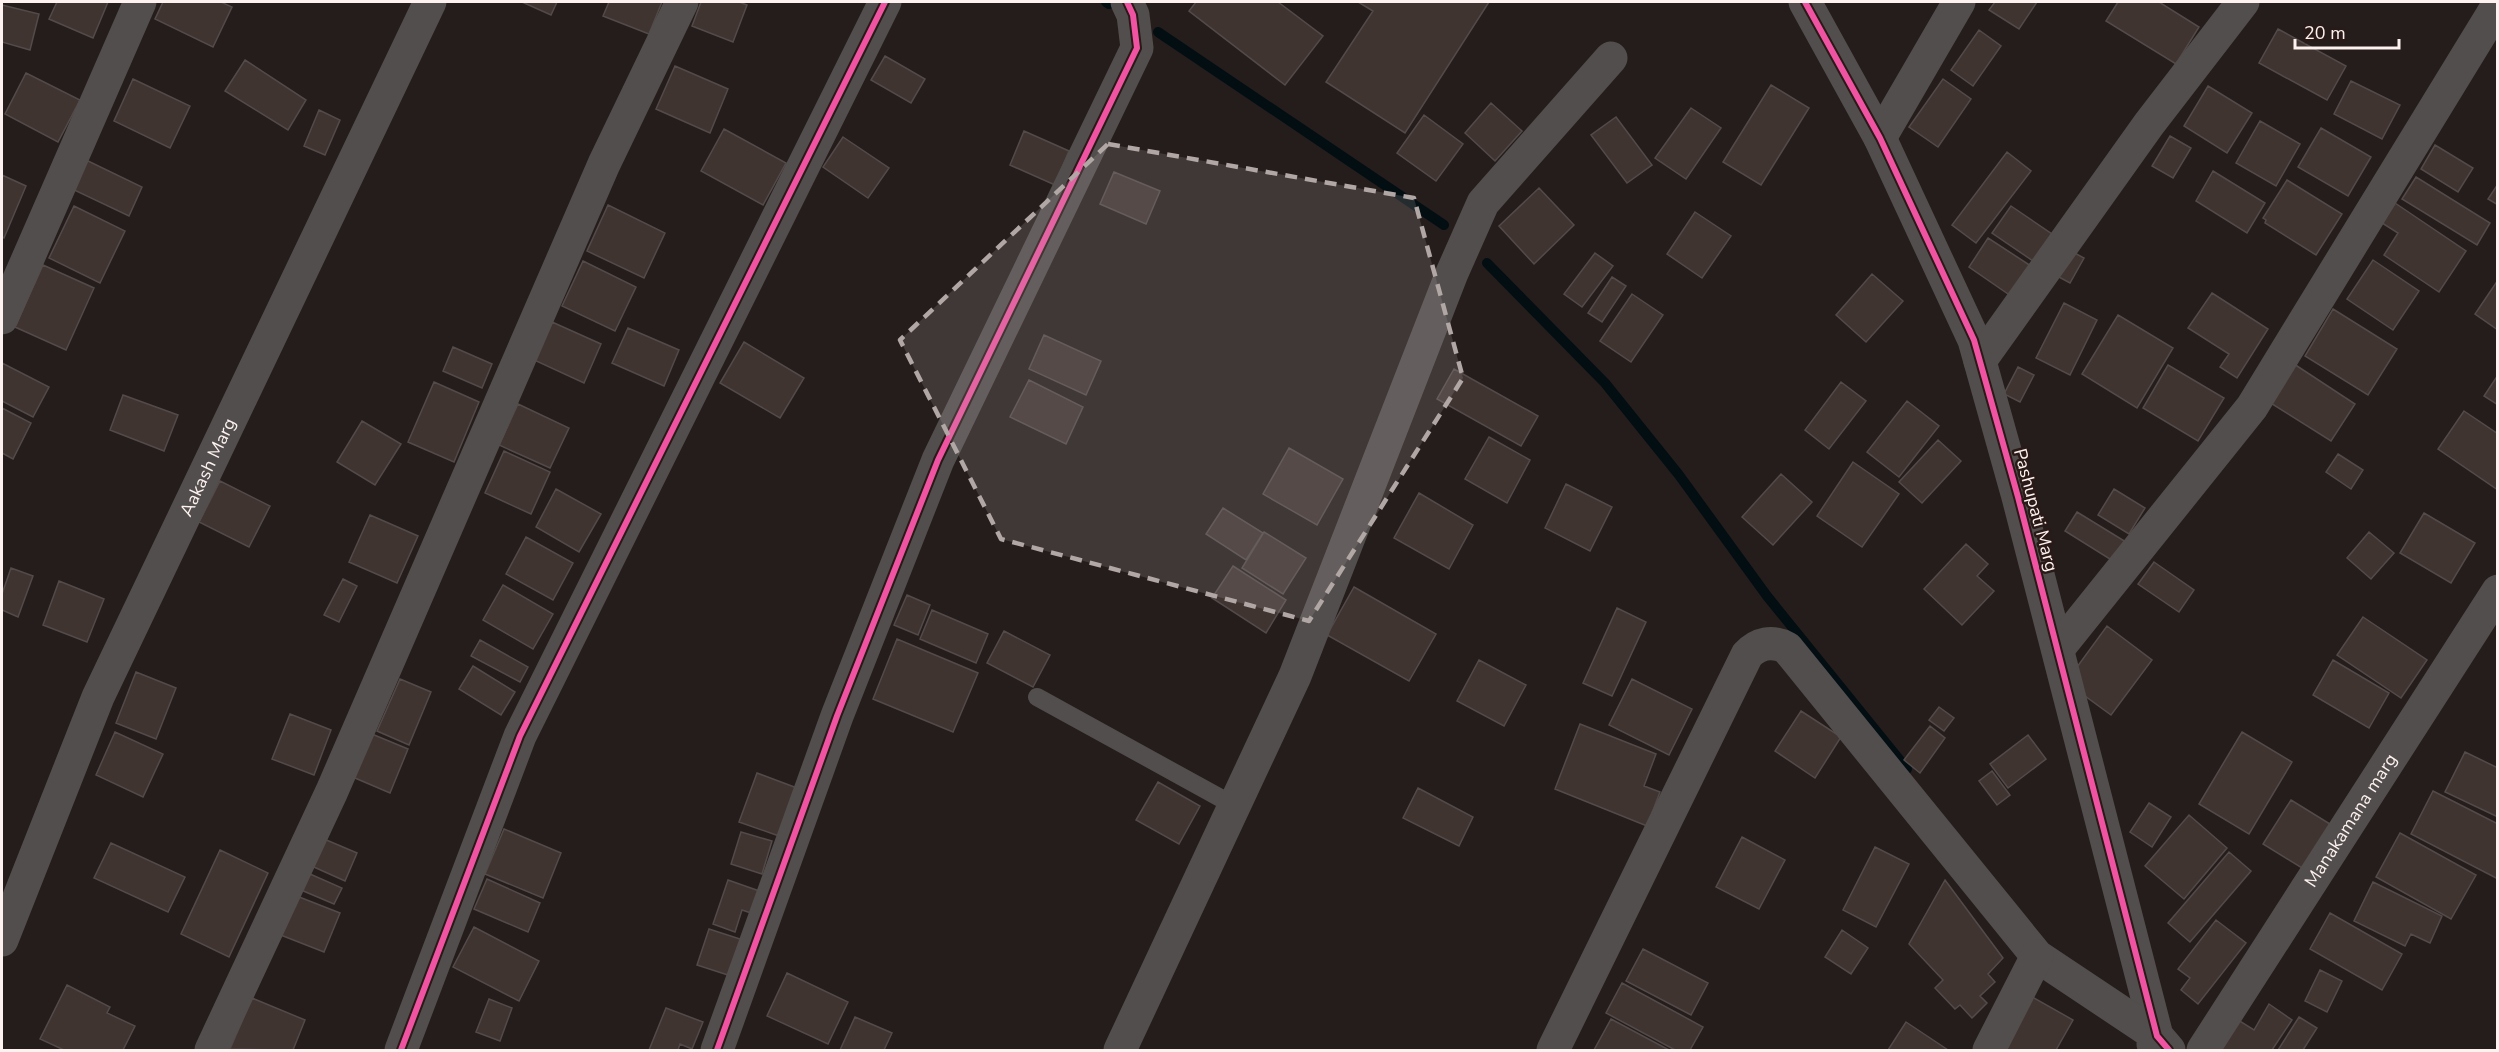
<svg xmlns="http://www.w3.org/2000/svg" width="2499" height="1052" viewBox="0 0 2499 1052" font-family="'Nunito Sans',sans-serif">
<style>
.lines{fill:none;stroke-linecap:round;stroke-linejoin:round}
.stream{stroke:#030e13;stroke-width:10}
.building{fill:#403431;stroke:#524b4a;stroke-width:1.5}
.service{stroke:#524e4d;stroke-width:18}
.minor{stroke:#524e4d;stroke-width:33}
.cycleway-casing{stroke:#291a17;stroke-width:10}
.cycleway{stroke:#f153a3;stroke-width:6}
.marked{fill:#b1a7a5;fill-opacity:0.2;stroke:#b1a7a5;stroke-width:4.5;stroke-dasharray:12 8;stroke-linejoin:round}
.labels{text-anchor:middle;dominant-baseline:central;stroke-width:5;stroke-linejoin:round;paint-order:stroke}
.street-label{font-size:18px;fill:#fdf2f0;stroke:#291a17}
</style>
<rect width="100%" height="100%" fill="#251d1b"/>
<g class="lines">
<path class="stream" d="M1106,2l3,2
M1158,32l286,193
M1487,263l118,120 74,92 88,121 140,173"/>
</g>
<path class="building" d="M57,2h51l-15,36 -44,-19z
M163,2h58l11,5 -19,40 -58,-28z
M522,2h35l-6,13z
M609,2h53l-13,32 -46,-18z
M701,2h38l8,3 -14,37 -41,-16z
M1196,2h82l45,34 -38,49 -96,-74z
M1358,2h131l-84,131 -79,-51 47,-71z
M1995,2h42l-18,27 -30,-19z
M2118,2h41l40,25 -23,37 -70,-43z
M2,5l37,9 -9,36 -28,-8z
M2278,29l68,37 -19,34 -68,-37z
M1979,30l22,16 -28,40 -22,-16z
M885,56l40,23 -14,24 -40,-23z
M245,60l61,40 -18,30 -63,-39z
M675,66l53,23 -18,44 -54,-24z
M26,73l54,27 -22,42 -53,-28z
M133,79l57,27 -20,42 -56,-27z
M1943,79l28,20 -33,48 -29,-20z
M2351,81l49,24 -18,34 -48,-25z
M1771,85l38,23 -48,77 -38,-23z
M2208,86l44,27 -25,40 -43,-27z
M1491,103l31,28 -27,30 -30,-28z
M1691,108l30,20 -35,51 -31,-21z
M319,110l21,10 -15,35 -21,-9z
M1424,115l39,29 -27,37 -39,-28z
M1616,117l36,48 -25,18 -36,-48z
M2260,121l40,23 -24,42 -40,-23z
M2321,128l50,29 -23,39 -50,-29z
M724,129l62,34 -23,42 -62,-34z
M1024,131l45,20 -14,34 -45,-20z
M2170,136l21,12 -18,30 -21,-12z
M843,137l46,31 -21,30 -45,-31z
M2435,145l38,23 -15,24 -37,-23z
M2007,152l24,19 -55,72 -24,-18z
M86,160l56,27 -13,29 -57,-27z
M2213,171l52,32 -18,30 -51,-32z
M1114,172l46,19 -14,33 -46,-20z
M2,175l24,11 -22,52 -2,-1z
M2416,177l74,46 -13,22 -75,-46z
M2287,180l55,34 -26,41 -51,-32 1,-3 -3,-2z
M2498,184v21l-10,-6z
M1539,188l35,37 -40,39 -35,-38z
M2395,203l71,48 -27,41 -55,-37 14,-22 -16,-10z
M608,205l57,28 -21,45 -57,-27z
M74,206l51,25 -25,52 -51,-25z
M2011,206l41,28 -19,27 -41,-28z
M1695,212l36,24 -29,42 -35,-24z
M1988,238l43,28 -20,30 -42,-29z
M2069,250l15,8 -14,25 -15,-8z
M1595,253l18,13 -31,41 -18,-13z
M2373,260l46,31 -26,39 -46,-31z
M583,261l53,26 -21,44 -53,-25z
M43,265l51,23 -28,62 -51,-23z
M1872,274l31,27 -37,41 -30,-27z
M1612,277l14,9 -24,36 -14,-9z
M2498,280v50l-23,-16z
M2212,293l56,36 -31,49 -17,-11 9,-13 -41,-26z
M1632,294l31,21 -32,47 -31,-21z
M2064,303l33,17 -27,55 -34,-17z
M2333,309l64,40 -29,46 -63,-39z
M2118,315l55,33 -36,60 -55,-34z
M552,322l49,22 -17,39 -50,-23z
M628,328l51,22 -15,36 -52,-23z
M1044,335l57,26 -15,34 -57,-26z
M744,342l60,36 -24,40 -60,-35z
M453,347l39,17 -10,24 -39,-17z
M2,363l47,24 -16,30 -31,-16z
M2294,364l61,40 -24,37 -62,-39z
M2168,365l56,33 -26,43 -55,-33z
M2018,367l16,8 -14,27 -16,-8z
M1454,369l84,47 -17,30 -84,-47z
M2498,375v30l-14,-9z
M1029,380l54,27 -17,37 -56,-27z
M434,382l45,20 -25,60 -46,-20z
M1841,382l25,19 -37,48 -24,-19z
M123,395l55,20 -14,36 -54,-21z
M1907,401l32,25 -40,51 -32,-25z
M518,404l51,24 -19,40 -51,-23z
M2,408l29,15 -18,36 -11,-6z
M2464,411l34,23v56l-60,-41z
M362,421l39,23 -26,41 -38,-23z
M1489,437l41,23 -23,43 -42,-24z
M1938,440l23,21 -39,42 -23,-21z
M1289,448l54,31 -26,46 -54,-31z
M504,451l46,21 -19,42 -46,-21z
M2338,454l25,16 -12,19 -25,-17z
M1853,462l46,32 -37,53 -45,-31z
M1781,474l31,28 -39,43 -31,-28z
M220,481l50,25 -21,41 -50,-25z
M1566,484l46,23 -22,44 -45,-23z
M556,489l45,25 -22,38 -43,-25z
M2114,489l31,19 -16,26 -31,-19z
M1419,493l54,32 -24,44 -55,-31z
M1223,508l40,25 -17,27 -40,-26z
M2077,512l49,30 -13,19 -48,-30z
M2424,513l51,30 -24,40 -51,-30z
M370,515l48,21 -21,47 -48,-21z
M1264,532l42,26 -23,36 -41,-26z
M2369,532l25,21 -23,26 -24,-21z
M526,537l47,26 -20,37 -47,-26z
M1966,544l22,20 -11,12 17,15 -32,34 -38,-36z
M2154,562l40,28 -15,22 -41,-28z
M1233,566l53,34 -20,33 -54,-35z
M11,568l22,8 -15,41 -16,-7v-16z
M343,579l14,7 -18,36 -15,-7z
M59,581l45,18 -17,43 -44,-17z
M503,585l50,29 -20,35 -50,-29z
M1354,587l82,47 -27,47 -82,-46z
M907,595l23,10 -12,30 -24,-10z
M1617,608l29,14 -34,74 -29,-13z
M932,610l56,24 -12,29 -56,-24z
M2363,617l64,43 -26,38 -64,-43z
M2107,626l45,34 -41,55 -45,-33z
M1004,631l46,24 -17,32 -46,-24z
M897,639l81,34 -25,59 -80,-33z
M480,640l48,27 -8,15 -49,-26z
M1479,660l47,25 -22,41 -47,-25z
M2333,660l56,33 -20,35 -56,-33z
M473,666l42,26 -14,23 -42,-26z
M136,672l40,16 -20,51 -40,-16z
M400,679l31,13 -22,53 -32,-14z
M1632,679l60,30 -23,46 -60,-30z
M1939,707l15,11 -10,13 -15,-11z
M1801,711l40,26 -26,41 -40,-27z
M290,714l41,16 -17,45 -42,-16z
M1580,724l76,30 -12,32 16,6 -13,34 -92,-37z
M1930,726l15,12 -25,35 -16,-13z
M115,732l48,22 -20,43 -47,-22z
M367,732l41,17 -18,44 -42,-18z
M2242,732l50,30 -43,72 -50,-30z
M2028,735l18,24 -38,29 -18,-24z
M2465,752l33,16v49l-53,-25z
M1992,771l18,24 -13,10 -18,-24z
M757,773l40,15 -18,48 -40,-14z
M1158,782l42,24 -21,38 -43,-24z
M1418,788l55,29 -14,29 -56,-28z
M2433,791l65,33v55l-87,-45z
M2291,800l39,24 -28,44 -39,-24z
M2149,803l22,14 -19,30 -22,-15z
M2189,815l38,33 -43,51 -39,-33z
M504,829l57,24 -18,45 -58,-24z
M741,832l31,9 -10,33 -31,-10z
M2400,833l76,42 -25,44 -75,-42z
M317,836l40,17 -12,28 -40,-18z
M1742,837l43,23 -26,49 -43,-22z
M111,843l74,34 -17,35 -74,-34z
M1875,847l34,17 -33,63 -33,-17z
M220,850l48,23 -39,84 -48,-23z
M2229,852l22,19 -61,71 -22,-19z
M301,870l41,18 -8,16 -40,-17z
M487,879l53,24 -12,29 -54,-23z
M728,880l37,13 -8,22 -15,-5 -7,22 -22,-8z
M1945,880l58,78 -15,16 7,8 -15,14 7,7 -15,15 -12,-13 -5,4 -20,-21 8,-8 -34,-36z
M2373,882l69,34 -12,27 -19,-9 -6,12 -51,-25z
M289,893l51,20 -16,39 -51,-20z
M2330,913l72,41 -20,36 -72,-41z
M2216,920l30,23 -48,61 -17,-14 9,-12 -12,-9z
M474,927l65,34 -20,40 -66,-34z
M709,929l34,11 -12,36 -34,-11z
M1842,930l26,18 -17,26 -26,-17z
M1643,949l65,34 -17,32 -65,-34z
M2320,970l22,11 -15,31 -22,-11z
M787,973l61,29 -20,42 -61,-28z
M1622,983l81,44 -13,23h-15l-69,-37z
M67,985l43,22 -3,6 28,13 -12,24h-59l-24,-11z
M2025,993l48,27 -17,30h-62z
M252,998l53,22 -12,30 -63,-1z
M489,999l23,9 -12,33 -24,-9z
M2269,1004l23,16 -20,30h-56l19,-32 19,12z
M666,1008l37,14 -11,27 -12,-5 -2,6h-29z
M855,1017l37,16 -8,17h-44z
M2299,1017l18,11 -14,22h-25z
M1611,1019l58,31h-75z
M1906,1022l42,28h-60z"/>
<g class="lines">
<path class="service" d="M1037,697l198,109"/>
<g class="minor">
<path d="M1805,2l75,136 94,202 44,157 139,539 12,14"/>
<path d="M1880,138l79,-136"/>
<path d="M2,318l138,-316"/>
<path d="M1980,361l169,-237 94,-122"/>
<path d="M2058,649l194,-242 246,-402"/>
<path id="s1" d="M2,940l96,-243 332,-695"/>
<path d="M211,1050l121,-259 272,-627 78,-162"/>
<path d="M401,1050l119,-314 365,-734"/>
<path d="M717,1050l120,-334 101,-256 199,-412 -4,-33 -6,-13"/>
<path d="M1120,1050l175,-374 157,-403 31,-70 128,-145"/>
<path d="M1553,1050l194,-395c11,-12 25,-15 40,-7l250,308 120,80 -4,8"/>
<path d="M1989,1050l48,-94"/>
<path id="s2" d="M2203,1050l295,-459"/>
</g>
<g class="cycleway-casing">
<path id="cycleway" d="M1805,2l75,136 94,202 44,157 139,539 12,14
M401,1050l119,-314 365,-734
M717,1050l120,-334 101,-256 199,-412 -4,-33 -6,-13"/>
</g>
<use href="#cycleway" class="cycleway"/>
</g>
<path class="marked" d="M1108,144l306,54 49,180 -154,243 -308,-82 -101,-199z"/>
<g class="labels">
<g class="street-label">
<text stroke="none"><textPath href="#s1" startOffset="516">Aakash Marg</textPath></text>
<text transform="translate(2036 510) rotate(75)">Pashupati Marg</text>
<text stroke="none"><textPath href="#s2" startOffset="273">Manakamana marg</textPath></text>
</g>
</g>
<rect width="2499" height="1052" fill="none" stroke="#fdf2f0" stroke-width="6"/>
<path d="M2295 39v9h104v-9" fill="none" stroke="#fdf2f0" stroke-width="3"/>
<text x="2304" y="39" font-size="18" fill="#fdf2f0" stroke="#291a17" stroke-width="4.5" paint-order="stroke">20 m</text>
</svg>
